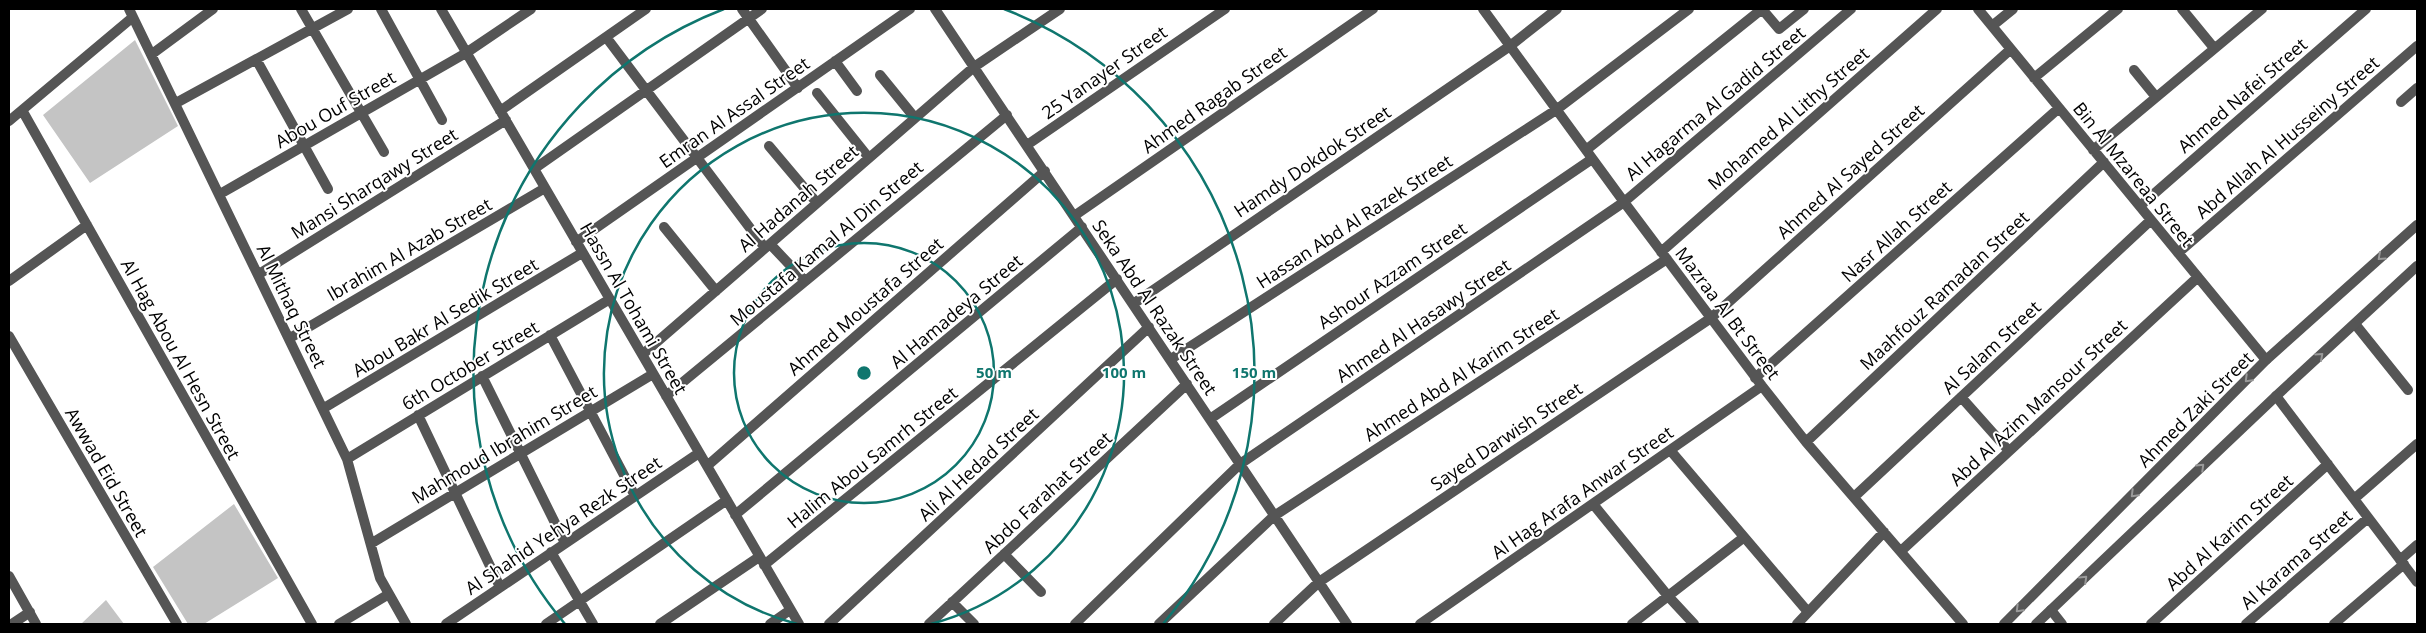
<svg xmlns="http://www.w3.org/2000/svg" width="2426" height="633" viewBox="0 0 2426 633" font-family="'Open Sans',sans-serif">
<style>
.building{fill:#c4c4c4}
.lines{fill:none;stroke-linecap:round;stroke-linejoin:round}
.minor{stroke:#555;stroke-width:10}
.tertiary{stroke:#555;stroke-width:10}
.oneway{stroke:#999}
.ring{fill:none;stroke:#0f766e;stroke-width:2.5}
.labels{text-anchor:middle;dominant-baseline:central;stroke-width:4;stroke-linejoin:round;paint-order:stroke}
.street-label{font-size:18px;fill:#000;stroke:#fff}
.centre{fill:#0f766e;stroke:#fff;stroke-width:2.5}
.ring-label{font-size:15px;text-anchor:middle;font-weight:bold;fill:#0f766e;stroke:#fff;stroke-width:4;stroke-linejoin:round;paint-order:stroke}
</style>
<rect width="100%" height="100%" fill="#fff"/>
<path class="building" d="M135,40l43,86 -88,57 -47,-68z
M234,504l44,74 -74,46h-16l-35,-57z
M106,600l18,24h-43z"/>
<g class="lines">
<path class="minor" d="M129,9l218,450 33,119 26,46
M301,9l83,143
M381,9l61,111
M441,9l358,615
M742,9l56,79
M935,9l412,615
M1483,9l141,193 138,184 44,56 157,182
M1762,9l17,20 25,-20
M1978,9l288,351
M2182,9l32,39
M1992,26l21,-17
M606,37l159,211
M152,54l61,-45
M256,59l72,130
M835,61l22,30
M2134,70l22,27
M880,75l35,43
M2034,78l84,-69
M817,93l52,65
M2401,102l16,-14
M176,103l172,-94
M22,110l290,514
M500,111l146,-102
M9,121l124,-104
M1027,145l198,-136
M769,146l48,57
M1586,150l176,-141
M2093,150l169,-141
M534,169l228,-160
M220,194l246,-141 65,-44
M2140,206l226,-197
M1074,216l299,-207
M664,227l52,64
M576,242l334,-233
M770,244l35,37
M1661,252l276,-243
M2178,253l239,-207
M259,274l247,-154
M9,281l78,-56
M1133,304l377,-258 47,-37
M2355,324l53,66
M550,335l85,161
M9,336l168,288
M290,338l255,-150
M643,354l331,-287 86,-58
M1171,359l385,-249 133,-101
M482,376l83,167
M1755,378l304,-270
M666,396l341,-281
M2276,396l141,186
M1961,397l48,54
M324,408l258,-155
M418,415l82,172
M1210,419l382,-260
M1806,442l298,-280
M1670,450l138,162
M347,459l263,-160
M707,466l338,-295
M1854,497l297,-277
M2354,499l63,-55
M1593,504l75,92 26,28
M735,515l347,-288
M372,543l281,-169
M1901,551l297,-274
M551,552l42,72
M1004,554l37,38
M2400,560l17,-15
M764,565l353,-286
M9,576l27,48
M952,602l22,22
M2051,610l11,14
M12,624l18,-12
M339,624l50,-30
M446,624l253,-171
M546,624l181,-124
M660,624l99,-67
M770,624l20,-14
M829,624l320,-297
M929,624l258,-240
M1075,624l165,-160 384,-262 227,-193
M1159,624l115,-108 393,-257
M1274,624l45,-42 392,-264 300,-269
M1420,624l342,-238
M1632,624l111,-86
M1797,624l87,-92
M2151,624l177,-160
M2246,624l122,-106
M2334,624l70,-60"/>
<path class="tertiary" d="M2004,624l262,-264 151,-135
M2036,624l240,-228 141,-130"/>
</g>
<defs><path id="oneway-chevron" d="M-2-3.5L2.5 0L-2 3.5" fill="none" stroke-width="1.6" stroke-linecap="round" stroke-linejoin="round" transform="scale(1.25)"/></defs>
<g class="oneway">
<use href="#oneway-chevron" transform="translate(2381 257) rotate(138)"/>
<use href="#oneway-chevron" transform="translate(2320 356) rotate(-42)"/>
<use href="#oneway-chevron" transform="translate(2248 379) rotate(135)"/>
<use href="#oneway-chevron" transform="translate(2201 467) rotate(-44)"/>
<use href="#oneway-chevron" transform="translate(2134 494) rotate(135)"/>
<use href="#oneway-chevron" transform="translate(2084 579) rotate(-44)"/>
<use href="#oneway-chevron" transform="translate(2019 609) rotate(135)"/>
</g>
<g class="ring">
<circle cx="864" cy="373" r="130"/>
<path d="M797 624A260 260 0 1 1 931 624"/>
<path d="M565 624A390 390 0 0 1 724 9M1004 9A390 390 0 0 1 1163 624"/>
</g>
<g class="labels">
<g class="street-label">
<text transform="translate(1104 72) rotate(-35)">25 Yanayer Street</text>
<text transform="translate(2242 95) rotate(-41)">Ahmed Nafei Street</text>
<text transform="translate(1214 99) rotate(-35)">Ahmed Ragab Street</text>
<text transform="translate(1715 103) rotate(-40)">Al Hagarma Al Gadid Street</text>
<text transform="translate(335 109) rotate(-30)">Abou Ouf Street</text>
<text transform="translate(734 112) rotate(-35)">Emran Al Assal Street</text>
<text transform="translate(1788 118) rotate(-41)">Mohamed Al Lithy Street</text>
<text transform="translate(2287 137) rotate(-41)">Abd Allah Al Husseiny Street</text>
<text transform="translate(1312 161) rotate(-34)">Hamdy Dokdok Street</text>
<text transform="translate(1850 171) rotate(-42)">Ahmed Al Sayed Street</text>
<text transform="translate(2134 174) rotate(51)">Bin Al Mzareaa Street</text>
<text transform="translate(374 183) rotate(-32)">Mansi Sharqawy Street</text>
<text transform="translate(798 198) rotate(-41)">Al Hadanah Street</text>
<text transform="translate(1354 221) rotate(-33)">Hassan Abd Al Razek Street</text>
<text transform="translate(1896 231) rotate(-42)">Nasr Allah Street</text>
<text transform="translate(826 243) rotate(-40)">Moustafa Kamal Al Din Street</text>
<text transform="translate(409 249) rotate(-30)">Ibrahim Al Azab Street</text>
<text transform="translate(1392 275) rotate(-34)">Ashour Azzam Street</text>
<text transform="translate(1944 290) rotate(-43)">Maahfouz Ramadan Street</text>
<text transform="translate(292 306) rotate(64)">Al Mithaq Street</text>
<text transform="translate(865 306) rotate(-41)">Ahmed Moustafa Street</text>
<text transform="translate(1155 307) rotate(56)">Seka Abd Al Razak Street</text>
<text transform="translate(634 308) rotate(60)">Hassn Al Tohami Street</text>
<text transform="translate(956 311) rotate(-40)">Al Hamadeya Street</text>
<text transform="translate(1728 313) rotate(53)">Mazraa Al Bt Street</text>
<text transform="translate(445 317) rotate(-31)">Abou Bakr Al Sedik Street</text>
<text transform="translate(1423 320) rotate(-34)">Ahmed Al Hasawy Street</text>
<text transform="translate(1991 347) rotate(-43)">Al Salam Street</text>
<text transform="translate(181 359) rotate(61)">Al Hag Abou Al Hesn Street</text>
<text transform="translate(470 365) rotate(-31)">6th October Street</text>
<text transform="translate(1461 374) rotate(-33)">Ahmed Abd Al Karim Street</text>
<text transform="translate(2038 402) rotate(-43)">Abd Al Azim Mansour Street</text>
<text transform="translate(2195 409) rotate(-45)">Ahmed Zaki Street</text>
<text transform="translate(1506 436) rotate(-34)">Sayed Darwish Street</text>
<text transform="translate(504 444) rotate(-31)">Mahmoud Ibrahim Street</text>
<text transform="translate(872 457) rotate(-39)">Halim Abou Samrh Street</text>
<text transform="translate(978 464) rotate(-43)">Ali Al Hedad Street</text>
<text transform="translate(107 472) rotate(60)">Awwad Eid Street</text>
<text transform="translate(1047 492) rotate(-43)">Abdo Farahat Street</text>
<text transform="translate(1582 492) rotate(-35)">Al Hag Arafa Anwar Street</text>
<text transform="translate(563 525) rotate(-34)">Al Shahid Yehya Rezk Street</text>
<text transform="translate(2229 532) rotate(-42)">Abd Al Karim Street</text>
<text transform="translate(2296 559) rotate(-41)">Al Karama Street</text>
</g>
</g>
<circle cx="864" cy="373" r="8" class="centre"/>
<g class="ring-label">
<text x="994" y="378">50 m</text>
<text x="1124" y="378">100 m</text>
<text x="1254" y="378">150 m</text>
</g>
<rect width="2426" height="633" fill="none" stroke="#000000" stroke-width="20"/>
</svg>
